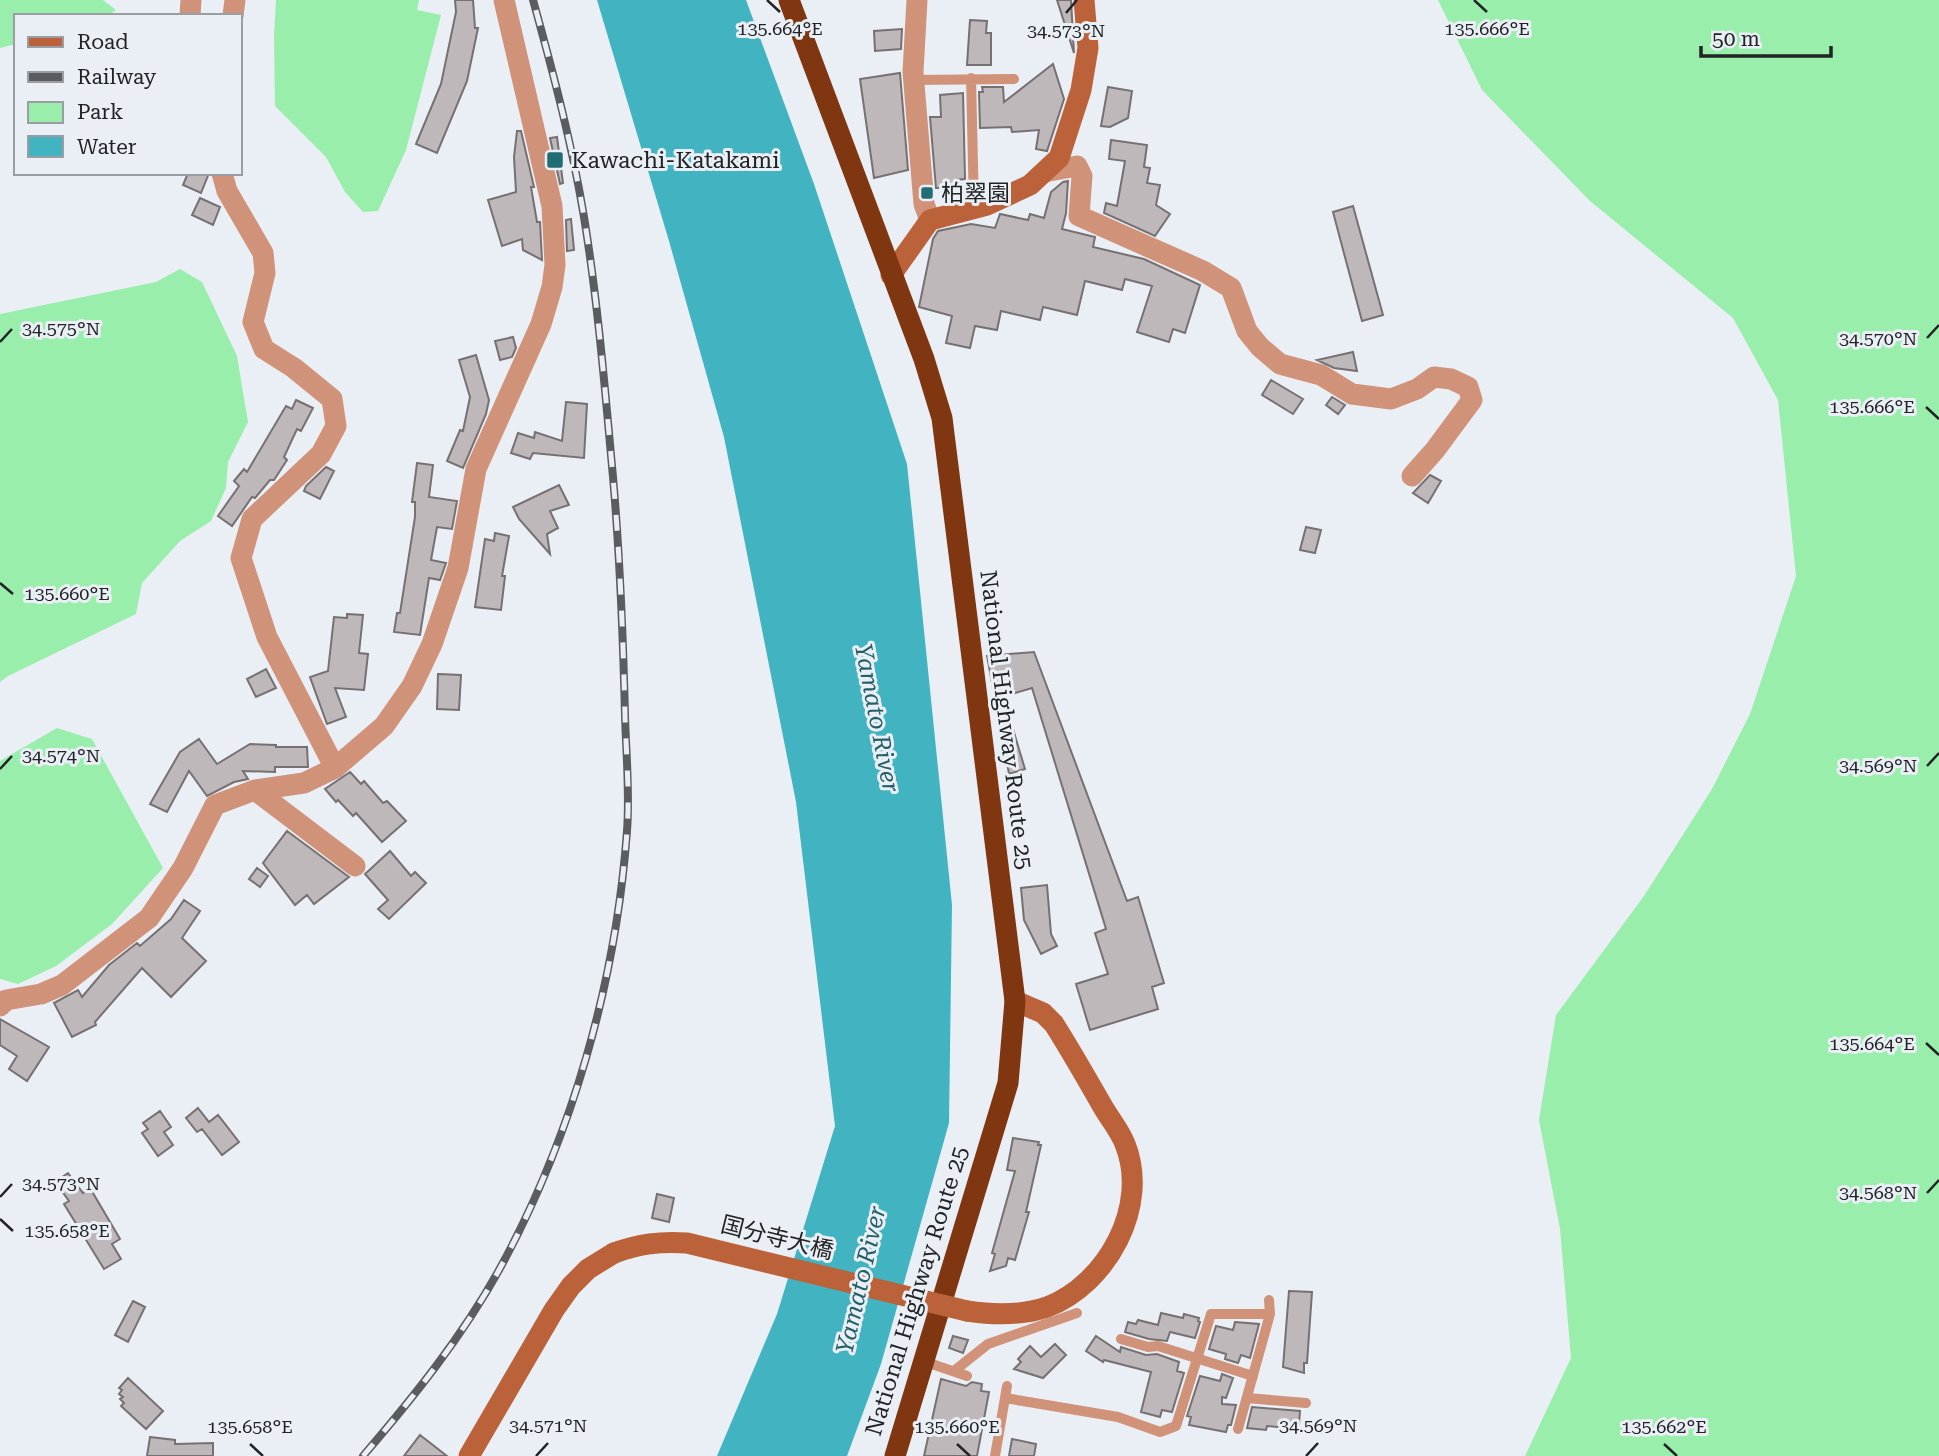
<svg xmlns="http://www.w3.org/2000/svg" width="1939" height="1456" viewBox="0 0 1939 1456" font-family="'Roboto Serif','Noto Sans JP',serif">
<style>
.green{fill:#98eeaa}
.water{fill:#41b3c1}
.building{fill:#bfb8bb;stroke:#767072;stroke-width:2}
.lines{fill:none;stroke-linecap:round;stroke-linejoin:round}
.lane{stroke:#d09278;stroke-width:10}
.street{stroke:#d09278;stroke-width:21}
.secondary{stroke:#bc623a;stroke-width:21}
.highway{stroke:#7f3611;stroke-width:21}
.rail-casing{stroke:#5a5c60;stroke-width:8}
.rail{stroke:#eaeff5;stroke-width:5;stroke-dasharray:16;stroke-linecap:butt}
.secondary-bridge{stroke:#bc623a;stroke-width:21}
.ticks{fill:none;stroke:#212325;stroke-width:2.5}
.poi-dot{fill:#226d74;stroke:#eaeff5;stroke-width:2.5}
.labels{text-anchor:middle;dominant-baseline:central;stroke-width:6;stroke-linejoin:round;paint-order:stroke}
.poi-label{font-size:23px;fill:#212325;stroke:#eaeff5;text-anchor:start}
.street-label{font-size:23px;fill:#212325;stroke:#eaeff5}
.water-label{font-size:24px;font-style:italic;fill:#226068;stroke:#eaeff5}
.ticks-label{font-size:18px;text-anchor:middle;fill:#212325;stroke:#eaeff5;stroke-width:6;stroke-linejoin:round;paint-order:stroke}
</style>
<rect width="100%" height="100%" fill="#eaeff5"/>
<path class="green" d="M0,0h103l13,10 -9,6h-91v28l-16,4z
M276,0h143l-2,10 24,5 -35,135 -28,61 -15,1 -18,-20 -19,-35 -51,-51 -1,-70z
M1438,0h501v1456h-414l46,-98 -11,-129 -21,-109 17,-105 88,-119 68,-107 38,-75 46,-138 -18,-176 -45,-82 -143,-117 -108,-111z
M180,269l22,13 35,74 11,66 -20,40 -2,26 -15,33 -31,20 -38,42 -6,31 -128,62 -8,6v-368l156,-32z
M57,728l35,11 71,129 -51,56 -56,42 -38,18 -18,-5v-218z"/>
<path class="water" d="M597,0h149l68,184 93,280 45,441 -3,218 -68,241 -34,92h-130l60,-142 58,-188 -39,-324 -72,-365 -55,-196z"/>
<path class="building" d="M455,0h18l2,28h3l-11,53 -30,72 -21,-9 25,-60 15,-72z
M1057,0h14l3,53z
M970,20l17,1 -1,12h5v32h-24z
M902,29l-1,20 -26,2 -1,-20z
M1053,64l11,35 -17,52 -11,-2 3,-19 -27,2 -1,-5 -31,1 -1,-36h4l-1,-5h21l1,15z
M900,73l8,97 -34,8 -14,-99z
M1108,87l24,4 -4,27 -18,9 -9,-1z
M963,93l2,86 -9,1v8h-20l-6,-71h11l-1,-22z
M517,131h4l13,56h-3l6,35h3l2,38 -19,-10 -1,-11 -20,7 -14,-46 28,-8 -2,-35z
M557,137l6,46 -3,1 -10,-46z
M1111,140l36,5 -3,22 6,1 -3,15 13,2 -4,20 14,9 -15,22 -51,-23 2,-10 11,3 8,-45 -16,-2z
M188,173h21l-8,20 -18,-8z
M1068,181l-2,32 -4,16 33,8 -2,10 51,12 56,26 -15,48 -12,-4 -4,13 -32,-10 15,-46 -27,-7 -3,11 -37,-9 -8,34 -34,-8 -3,13 -39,-9 -4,19 -22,-4 -5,22 -24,-5 6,-27 -33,-9 14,-68 5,-8 33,-7 24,4 5,-14 28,6 2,-6 14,4 7,-26 12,-10z
M200,198l20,9 -7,18 -21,-10z
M1353,206l30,109 -21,6 -29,-109z
M571,219l3,31 -7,1 -1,-31z
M513,337l3,11 -4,9 -12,3 -5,-19z
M1353,352l4,19 -23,-3 -17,-8z
M476,355l13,45 -3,14 -23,54 -16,-7 13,-31 3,1 7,-34 -11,-37z
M1271,380l32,19 -10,15 -31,-19z
M1332,397l13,8 -7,9 -12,-9z
M296,400l17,8 -12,23 -4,-2 -13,28 3,3 -13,20h-4l-15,18 -3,-1 -20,29 -14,-10 21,-30 -5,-5 10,-12 3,3 39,-66 6,3z
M566,402l21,2 -3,54 -51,-5 -3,6 -19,-6 7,-20 16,5 1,-6 27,9z
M417,463l16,2 -4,32 28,4 -5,28 -15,-2 -6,33 15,3 -6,17 -11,-2 -9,57 -26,-3 3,-19h3l15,-96v-15h-3z
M326,467l8,4 -14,28 -16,-8 2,-5z
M1430,475l11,6 -13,22 -15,-10z
M559,485l10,20 -19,6 8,17 -11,6 3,20 -31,-35 -6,-12z
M1306,527l15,3 -6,23 -15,-3z
M495,533l14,3 -7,40h3l-4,34 -26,-3 10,-68 9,2z
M347,614l16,1 -4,38 9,1 -4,36 -29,-2 11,29 -19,7 -17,-47 18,-6 6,-54 13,1z
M1034,652l93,249 11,-4 26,86 -12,4 6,22 -68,21 -14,-46 32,-10 -13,-41 11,-4 -74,-241 -37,11 -8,-43z
M266,669l10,19 -20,9 -9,-18z
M438,674l23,1 -2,35 -22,-1z
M1006,706l19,63 -16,5 -12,-66z
M199,739l18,25 33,-20 26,1v2h31l1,20h-33v5l-32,-1 5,8 -14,3 -27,14 -18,-25 -22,41 -17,-8 30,-52z
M350,772l11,12 3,-3 19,22 4,-2 19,20 -24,21 -26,-29 -3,3 -15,-16 -2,2 -11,-13z
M287,831l62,46 -35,27 -7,-9 -12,10 -32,-42z
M390,851l21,25 4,-4 11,11 -37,36 -11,-10 10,-9 -23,-26z
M257,868l11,8 -8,11 -11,-8z
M1047,885l4,49 6,12 -16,8 -17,-34 -3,-32z
M184,900l16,11 -18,27 24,23 -35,36 -29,-29 -47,54 1,3 -24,12 -18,-34 24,-13 4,7 27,-32 28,-22 3,3 31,-27z
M0,1019l49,28 -22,34 -18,-12 8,-13 -17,-11z
M198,1108l11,14 9,-7 21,27 -17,13 -20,-26 -5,3 -11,-14z
M160,1111l11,16 -7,5 9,13 -15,11 -16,-23 6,-4 -5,-6z
M1013,1138l26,4 -1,3h3l-15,67h3l-14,48 -7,-2 -2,8 -16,5 5,-17 -3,-1 23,-82 -8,-1z
M68,1173l15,20 7,-5 30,51 -8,5 9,15 -17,10 -40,-65 5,-3 -14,-19z
M657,1194l17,4 -5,24 -17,-4z
M1289,1291l23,1 -5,71h-3v10l-21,-6z
M133,1301l12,6 -17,35 -13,-7z
M1161,1313l22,5 1,-4 15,4 -1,3 2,1 -5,16 -25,-6 -3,9 -18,-2 -24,-7 3,-10 8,2 2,-4 20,5z
M1235,1322l24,2 -9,34 -9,-3 -3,8 -13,-4 1,-5 -17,-5 7,-23 17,4z
M953,1336l15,4 -5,13 -14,-5z
M1096,1336l24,16 1,-5 25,8 11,-1 22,8 -2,9 7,2 -12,39 -10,-2 -2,7 -19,-5 10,-40 -47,-12 -1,2 -17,-11z
M1055,1344l11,11 -23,23 -29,-9 7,-7 -3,-3 12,-13 11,11z
M1222,1374l11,4 -7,20 -4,-1v7l14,1 -5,20h-3l-2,7 -37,-7 2,-8 -4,-1 13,-40 20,5z
M128,1378l35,33 -17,18 -25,-23 3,-3 -4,-4 3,-2 -4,-3 3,-4 -3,-2z
M941,1379l25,7 6,-4 10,2 -1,7 8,1 -12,64h-53z
M1252,1407l48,4 -1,13h-12v4l-20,-2 -1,4 -19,-2z
M420,1435l27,21h-43z
M150,1437l25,3v4l38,-1v13h-66z
M1012,1439l24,5 -2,12h-25z"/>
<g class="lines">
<path class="lane" d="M971,78l3,130
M914,80l100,-1
M1121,1339l27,8 10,-1 95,30
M923,1361l44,15
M954,1371l34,-27 89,-31
M1005,1398l113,19 42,15 16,-6 35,-112h59
M1247,1398l59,5
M1238,1429l32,-115 -1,-14
M995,1456l12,-70"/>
<path class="street" d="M917,0l-4,72 11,132 6,16
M190,16l1,-16
M233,16l2,-16
M1044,172l33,-6 5,10 -3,40 124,55 28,17 16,43 13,16 20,17 41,11 31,19 39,5 26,-10 17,-12 17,2 17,8 4,13 -37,50 -23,26
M222,173l5,18 36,62 2,20 -12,49 11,27 30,19 38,31 4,27 -15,28 -69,65 -11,39 26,79 68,131
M255,790l49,-7 31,-15 49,-42 28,-40 20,-42 26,-76 18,-99 65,-145 11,-37 3,-22 -3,-59 -48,-206
M0,1006l6,-6 35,-6 21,-9 87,-67 34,-50 32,-63 40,-15 100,76"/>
<path class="secondary" d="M891,275l39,-55 57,-15 43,-20 29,-27 22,-68 7,-42 -4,-48
M967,1311c27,4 54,5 80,-4 60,-23 103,-101 78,-163 -5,-13 -15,-25 -22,-37 -16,-28 -32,-56 -49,-83l-11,-11 -28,-12
M469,1456l85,-146 17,-24 17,-17 26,-16"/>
<path class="highway" d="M789,0l135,359 18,59 73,583 -7,82 -113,373"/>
<g class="rail-casing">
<path id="rail" d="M363,1456c49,-57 99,-119 136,-186 73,-133 117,-288 128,-439 3,-38 -1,-78 -2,-116 -2,-80 -5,-158 -12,-238 -8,-87 -15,-174 -29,-260 -12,-73 -31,-145 -51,-217"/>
</g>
<use href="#rail" class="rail"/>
<path class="secondary-bridge" d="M614,1253c25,-9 46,-12 73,-10l280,68"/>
</g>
<path class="ticks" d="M767,0l13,12M1474,0l13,12M1066,13l11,-13M1927,338l12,-13M0,342l12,-13M1926,407l13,12M0,583l13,11M1927,766l12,-13M0,769l12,-13M1926,1043l13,12M1927,1193l12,-13M0,1197l12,-13M0,1219l13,12M250,1444l13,12M957,1444l13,12M1664,1444l13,12M536,1456l12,-13M1306,1456l12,-13"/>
<g class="poi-dot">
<rect x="546" y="151" width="18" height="18" rx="3.5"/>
<rect x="920" y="186" width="14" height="14" rx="3.5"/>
</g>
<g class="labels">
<g class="poi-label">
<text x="571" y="160">Kawachi-Katakami</text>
<text x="941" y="193">柏翠園</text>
</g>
<g class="street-label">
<text transform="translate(1006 720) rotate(83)">National Highway Route 25</text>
<text transform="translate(777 1238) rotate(14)">国分寺大橋</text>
<text transform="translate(917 1291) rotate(-73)">National Highway Route 25</text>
</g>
<g class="water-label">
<text transform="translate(877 718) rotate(79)">Yamato River</text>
<text transform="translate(861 1280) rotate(-77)">Yamato River</text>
</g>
</g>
<g class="ticks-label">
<text x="780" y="35">135.664°E</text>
<text x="1487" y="35">135.666°E</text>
<text x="1066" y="37">34.573°N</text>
<text x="61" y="335">34.575°N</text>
<text x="1878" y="345">34.570°N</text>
<text x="1872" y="413">135.666°E</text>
<text x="67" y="600">135.660°E</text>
<text x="61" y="762">34.574°N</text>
<text x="1878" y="772">34.569°N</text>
<text x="1872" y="1050">135.664°E</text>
<text x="61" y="1190">34.573°N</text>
<text x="1878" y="1199">34.568°N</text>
<text x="67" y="1237">135.658°E</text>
<text x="548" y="1432">34.571°N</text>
<text x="1318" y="1432">34.569°N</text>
<text x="250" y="1433">135.658°E</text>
<text x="957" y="1433">135.660°E</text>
<text x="1664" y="1433">135.662°E</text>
</g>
<rect x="14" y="14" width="228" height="161" fill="#eaeff5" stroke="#9a9da2" stroke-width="2"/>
<rect x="28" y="37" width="35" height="10" fill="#bc623a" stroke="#9a9da2" stroke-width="2"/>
<text x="77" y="49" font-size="21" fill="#212325">Road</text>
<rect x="28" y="72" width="35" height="10" fill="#5a5c60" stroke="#9a9da2" stroke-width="2"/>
<text x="77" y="84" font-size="21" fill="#212325">Railway</text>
<rect x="28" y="102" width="35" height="21" fill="#98eeaa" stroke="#9a9da2" stroke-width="2"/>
<text x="77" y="119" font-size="21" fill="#212325">Park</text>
<rect x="28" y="136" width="35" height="21" fill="#41b3c1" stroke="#9a9da2" stroke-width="2"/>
<text x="77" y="154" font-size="21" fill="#212325">Water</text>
<path d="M1701 46v10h130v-10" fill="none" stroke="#212325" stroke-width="3.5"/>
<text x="1712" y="46" font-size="21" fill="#212325" stroke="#eaeff5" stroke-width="5" paint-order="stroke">50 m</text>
</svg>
